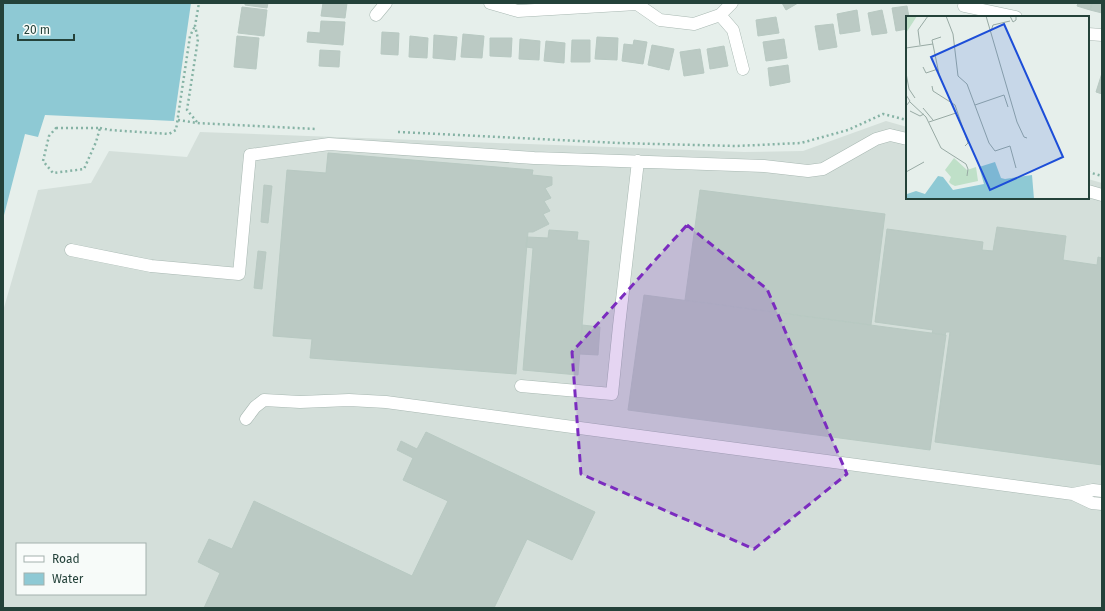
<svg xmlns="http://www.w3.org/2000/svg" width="1105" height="611" viewBox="0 0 1105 611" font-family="'Fira Sans',sans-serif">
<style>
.built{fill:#d4dfda;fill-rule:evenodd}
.water{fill:#8ec9d4}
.building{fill:#bbcac4;stroke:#b8c9c2}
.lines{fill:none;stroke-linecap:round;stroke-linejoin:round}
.minor-casing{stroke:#a8b8b2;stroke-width:13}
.path{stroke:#86b3a5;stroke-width:2.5;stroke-dasharray:2 3;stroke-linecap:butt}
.minor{stroke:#fff;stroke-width:12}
.marked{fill:#7b2cbf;fill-opacity:0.2;stroke:#7b2cbf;stroke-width:3;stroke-dasharray:8 5;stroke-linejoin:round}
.inset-road{fill:none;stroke:#98aaa4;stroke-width:1}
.view{fill:#1d4ed8;fill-opacity:0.15;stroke:#1d4ed8;stroke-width:2}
.inset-edge{fill:none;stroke:#24423a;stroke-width:2}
</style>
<rect width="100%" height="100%" fill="#e6efeb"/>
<path class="built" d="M886,121l21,6v71h181v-19l14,4v425h-1099v-297l35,-121 53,-7 18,-32 78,6 13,-25 544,20 59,-1zM17,544h128v50h-128z"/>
<path class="water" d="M3,3h188l-17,118 -129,-6 -7,22 -13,-3 -22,85z"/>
<path class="building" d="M245,3h23l-1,5 -22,-3z
M323,3h24l-2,15 -24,-2z
M782,3h16l-12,7z
M1078,3h14l-2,7 -13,-4z
M1092,3h10v10l-12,-3z
M907,6l2,11h-2v12l-11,2 -4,-23z
M242,7l25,3 -3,26 -26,-3z
M857,10l3,21 -20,3 -3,-20z
M882,10l5,23 -15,2 -4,-22z
M776,17l3,16 -21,3 -2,-16z
M321,21l24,1 -2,23 -36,-3 1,-10 12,1z
M833,24l4,23 -18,3 -4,-24z
M382,32l17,1 -1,22 -17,-1z
M463,34l21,2 -2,22 -21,-1z
M434,35l23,2 -2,23 -22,-2z
M237,36l22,2 -3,31 -22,-2z
M410,36l18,2 -1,20 -18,-1z
M597,37l21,1 -1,22 -22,-1z
M490,38h22l-1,19 -21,-1z
M520,39l20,2 -1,19 -20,-1z
M784,39l3,19 -21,3 -3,-19z
M572,40h18v22h-19z
M634,40l13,2 -4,22 -21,-3 2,-17 9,1z
M546,41l19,2 -1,20 -20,-2z
M652,45l22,4 -5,21 -21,-5z
M724,46l4,20 -18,3 -3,-20z
M700,49l4,24 -20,3 -4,-24z
M320,50l20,1 -1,16 -20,-1z
M788,65l2,17 -20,4 -2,-18z
M1102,73v21l-6,-2z
M328,153l205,17 -1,5 20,2v8l-7,3 6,10 -7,3 6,10 -7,3 6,10 -16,8h-5l-12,142 -206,-16 2,-19 -39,-3 14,-166 39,3z
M264,185l8,1 -4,37 -7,-1z
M700,190l185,24 -14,111 -186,-25z
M997,227l69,9 -3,24 34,5 1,-8 4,1v207l-167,-23 15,-110h-4l-1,3 -13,-2 1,-3 -58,-8 12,-93 96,13 -1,8 11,1z
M549,230l29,2 -1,8 12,1 -11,134 -55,-5 10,-122 -7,-1 1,-10 21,1z
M258,251l8,1 -4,37 -8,-1z
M644,295l302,40 -16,115 -302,-40z
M582,325l18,2 -2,28 -18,-1z
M426,432l169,80 -23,48 -45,-21 -33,69h-290l16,-35 -22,-11 11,-23 23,10 22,-48 158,75 36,-75 -45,-21 10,-22 -16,-8 4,-9 16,8z"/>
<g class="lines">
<g class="minor-casing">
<path id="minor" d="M490,3l28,8 119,-7 23,16 34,4 26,-9 12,-12
M964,6l52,11
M376,15l10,-12
M720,15l13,15 10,39
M1088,34l14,1
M1088,191l14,4
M71,250l80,16 88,8 11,-119 79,-11 205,14 230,8 44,5 15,-2 53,-30 14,-4 17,4
M521,386l91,8 7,-68 19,-165
M246,419l9,-12 9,-7 36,2 49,-2 37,2 687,92 20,-4 9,1
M1073,494l19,9 10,1"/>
</g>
<path class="path" d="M178,120l19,3 120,6
M197,122l-10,-12 11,-71 -3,-13 4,-23
M56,128h44l-4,14 -12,27 -31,4 -10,-12 6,-25z
M100,128l10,2 59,4 7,-4 14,-94 5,-10
M398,132l220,11 118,3 65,-3 47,-13 35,-16 24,6
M1088,172l14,4"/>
<use href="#minor" class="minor"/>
</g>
<path class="marked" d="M687,225l80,64 80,185 -93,75 -173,-75 -9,-122z"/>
<g transform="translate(906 16)">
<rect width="183" height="183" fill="#e6efeb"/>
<path d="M0,0h11l-11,17zM48,142l13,12 9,-3 2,14 -23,5 -4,-2 -2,-2 2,-5 -6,-7z" fill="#bfe0c8"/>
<path d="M89,146l6,16 4,1 27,-4 2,24h-128l1,-5 9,-3 9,3 13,-18 5,1 10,13 31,-6 -5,-17z" fill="#8ec9d4"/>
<path class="inset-road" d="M40,0l7,18 5,42 9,8 22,59 6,8 15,-5 6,22M80,0l31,106 7,15 3,1M104,0l3,6 3,-2v-4M85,15l2,-6 17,-4M14,29l-2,-15 10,-14M0,32l27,-4M17,51l3,6 12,-4M0,57l3,16 6,9M33,58l-7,-34 9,-3M26,70l1,5 22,14 13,38 -3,3M0,79l4,6 -4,5M4,86l16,15 15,31 25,16 2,5 -1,7M69,89l29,-10 4,12M17,92l10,12M4,95l10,5 4,-2M23,106l27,-9M0,156l18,-10"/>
<path class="view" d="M98,8l59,133 -73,33 -59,-133z"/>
<rect width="183" height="183" class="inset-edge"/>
</g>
<rect width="1105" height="611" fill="none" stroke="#24423a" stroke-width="8"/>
<rect x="16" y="543" width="130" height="52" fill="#f7fbf9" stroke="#a3b1ad"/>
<rect x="24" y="556" width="20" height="6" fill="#ffffff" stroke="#a3b1ad"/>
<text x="52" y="563" font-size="12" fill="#24423a">Road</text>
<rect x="24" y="573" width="20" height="12" fill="#8ec9d4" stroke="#a3b1ad"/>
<text x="52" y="583" font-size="12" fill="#24423a">Water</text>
<path d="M18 34v6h56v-6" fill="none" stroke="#24423a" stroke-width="2"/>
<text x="24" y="34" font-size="12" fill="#24423a" stroke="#f7fbf9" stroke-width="3" paint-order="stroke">20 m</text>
</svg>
